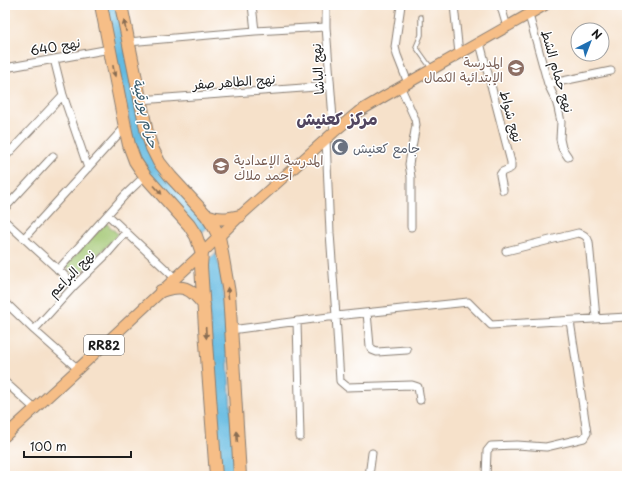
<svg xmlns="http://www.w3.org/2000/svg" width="632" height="481" viewBox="0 0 632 481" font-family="'Playpen Sans','Playpen Sans Arabic',sans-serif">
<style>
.green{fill:#a1c671;stroke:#5e7146}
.water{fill:#64bae1;stroke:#406b7e}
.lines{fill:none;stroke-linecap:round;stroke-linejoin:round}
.lane-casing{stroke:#897e73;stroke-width:5.5}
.street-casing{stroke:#897e73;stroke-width:9}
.primary-casing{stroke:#897e73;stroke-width:12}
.highway-casing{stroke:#897e73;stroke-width:14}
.lane{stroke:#fff;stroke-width:3.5}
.street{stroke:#fff;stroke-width:7}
.primary{stroke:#f6be87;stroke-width:10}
.highway{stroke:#f6be87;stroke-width:12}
.oneway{fill:#896d52}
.labels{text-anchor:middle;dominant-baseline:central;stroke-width:3;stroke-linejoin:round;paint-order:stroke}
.shield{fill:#fff;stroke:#606060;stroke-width:1}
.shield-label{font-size:12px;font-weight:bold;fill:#1c1c1c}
.street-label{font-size:13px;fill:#1c1c1c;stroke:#fff}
.education-label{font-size:13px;fill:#785e54;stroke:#fff;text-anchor:end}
.worship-label{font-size:13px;fill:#5b616d;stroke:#fff;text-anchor:start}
.water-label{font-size:14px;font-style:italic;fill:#395b6b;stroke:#fff}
.district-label{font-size:17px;font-weight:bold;fill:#524660;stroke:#fff}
</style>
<rect width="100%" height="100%" fill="#fff"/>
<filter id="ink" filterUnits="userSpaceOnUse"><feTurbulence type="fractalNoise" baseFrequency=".025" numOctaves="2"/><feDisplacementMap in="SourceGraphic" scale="8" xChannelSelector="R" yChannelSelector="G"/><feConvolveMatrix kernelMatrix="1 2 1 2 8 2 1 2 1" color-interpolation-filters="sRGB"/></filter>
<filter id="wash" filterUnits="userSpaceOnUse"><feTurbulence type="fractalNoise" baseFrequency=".012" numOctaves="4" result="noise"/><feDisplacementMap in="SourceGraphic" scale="16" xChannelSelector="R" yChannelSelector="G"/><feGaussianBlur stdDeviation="0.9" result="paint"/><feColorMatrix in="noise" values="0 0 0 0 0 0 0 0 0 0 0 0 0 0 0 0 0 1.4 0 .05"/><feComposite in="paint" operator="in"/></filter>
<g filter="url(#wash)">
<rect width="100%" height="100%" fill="#f6e1ca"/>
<path class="green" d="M106,223l12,11 -41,43 -12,-11z"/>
<path class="water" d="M105,5h12l24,125 67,97 -8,7 -54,-63 -10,-17z
M216,253l7,27 12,196h-15l-13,-195 1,-21z"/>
</g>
<g filter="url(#ink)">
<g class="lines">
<g class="lane-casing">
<path id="lane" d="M421,17v18l-5,12 15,21"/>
</g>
<g class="street-casing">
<path id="street" d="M252,5l3,26
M326,5v22l8,105
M401,5l-6,42 2,8 11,28
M454,5l5,49
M501,5l1,5 5,17
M529,15l19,69 8,17 2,7 3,14 -1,17 2,9 6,9
M128,42l127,-11 71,-4
M480,43l31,119v6l-9,4 -2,3 3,15
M54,59l9,36
M5,68l105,-19
M548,84l63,-13
M401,88l14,31 1,6 -7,39 2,13v50
M140,100l190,-14
M326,139l4,94 6,83 4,65 7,6 65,-2 6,2 2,13
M5,157l58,-62 25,73
M5,208l48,-52
M108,215l67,63
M5,221l70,64
M24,238l101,-111
M506,251l72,-18c6,1 9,3 11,9l7,76
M58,270l67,-75 20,-19
M5,302l29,28 44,39
M367,313l3,33 2,4 5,2 30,-2
M297,321l3,116
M34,330l41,-45 31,-30 20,-23
M231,330l105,-14 132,-14 23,23 136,-8
M5,382l29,26
M369,476l3,-23
M486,476l1,-25 4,-5 26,-1 29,2 38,-9 3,-5 -17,-112"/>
</g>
<g class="primary-casing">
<path id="primary" d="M5,436l73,-67 116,-108 46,-45 94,-84 24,-20 27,-16 160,-91"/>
</g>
<g class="highway-casing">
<path id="highway" d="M101,5l24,122 4,18 6,16 10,15 44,49 7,11 6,17 -1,13 5,77 10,133
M121,5l26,128 5,15 7,14 12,15 35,38 8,12 5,10 2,10 8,46 11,183
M206,215c13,5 21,4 34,1
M161,291c22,-7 29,-4 43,14"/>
</g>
<use href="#lane" class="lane"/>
<use href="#street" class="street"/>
<use href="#primary" class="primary"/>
<use href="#highway" class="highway"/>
</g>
<defs><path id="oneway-solid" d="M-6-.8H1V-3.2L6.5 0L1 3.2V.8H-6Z"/></defs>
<g class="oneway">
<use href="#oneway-solid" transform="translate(125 26) rotate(-101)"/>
<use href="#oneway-solid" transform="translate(114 71) rotate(79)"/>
<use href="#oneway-solid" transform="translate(158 190) rotate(48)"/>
<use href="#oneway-solid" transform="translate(228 293) rotate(-95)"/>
<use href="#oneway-solid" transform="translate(206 333) rotate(86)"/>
<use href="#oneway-solid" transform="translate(237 437) rotate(-94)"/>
</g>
</g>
<defs>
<g id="school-disc" transform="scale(0.9)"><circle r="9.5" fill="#8d6e63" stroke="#fff"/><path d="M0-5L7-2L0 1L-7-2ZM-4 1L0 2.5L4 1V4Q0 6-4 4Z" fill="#fff"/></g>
<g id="mosque-disc" transform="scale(0.9)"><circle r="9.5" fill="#6b7280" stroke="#fff"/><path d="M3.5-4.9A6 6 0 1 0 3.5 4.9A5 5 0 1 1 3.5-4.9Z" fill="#fff"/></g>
</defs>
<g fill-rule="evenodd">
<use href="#school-disc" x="516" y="68"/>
<use href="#mosque-disc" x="340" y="147"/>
<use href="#school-disc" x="221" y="166"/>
</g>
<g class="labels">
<rect class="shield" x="84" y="335" width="40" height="20" rx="3"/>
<g class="shield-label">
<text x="104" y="345">RR82</text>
</g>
<g class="street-label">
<text transform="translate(55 46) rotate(-10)">نهج 640</text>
<text transform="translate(317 69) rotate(-94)">نهج الباشا</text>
<text transform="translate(558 71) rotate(74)">نهج حمام الشط</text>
<text transform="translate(234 81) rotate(-4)">نهج الطاهر صفر</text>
<text transform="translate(512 116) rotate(75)">نهج شواط</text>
<text transform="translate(71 273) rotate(-45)">نهج البراعم</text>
</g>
<g class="education-label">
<text x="503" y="61">المدرسة<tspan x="503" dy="15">الإبتدائية الكمال</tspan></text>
<text x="234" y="159" text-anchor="start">المدرسة الإعدادية<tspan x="234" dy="15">أحمد ملاك</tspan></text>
</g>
<g class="worship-label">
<text x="353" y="147">جامع كعنيش</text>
</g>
<g class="water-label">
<text transform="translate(146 113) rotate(77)">حزام بورقيبة</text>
</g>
<g class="district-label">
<text x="337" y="118">مركز كعنيش</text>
</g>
</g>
<rect width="632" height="481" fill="none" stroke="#fff" stroke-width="20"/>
<g transform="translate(590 42) rotate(42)"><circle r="19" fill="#ffffff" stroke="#a4a4a4"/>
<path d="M0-3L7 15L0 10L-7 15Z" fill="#1f6fb2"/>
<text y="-6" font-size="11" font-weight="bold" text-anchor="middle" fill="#1c1c1c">N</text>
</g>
<path d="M24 451v6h107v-6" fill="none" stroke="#1c1c1c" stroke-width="2"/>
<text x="30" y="451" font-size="12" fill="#1c1c1c" stroke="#ffffff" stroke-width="3" paint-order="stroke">100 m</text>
</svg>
